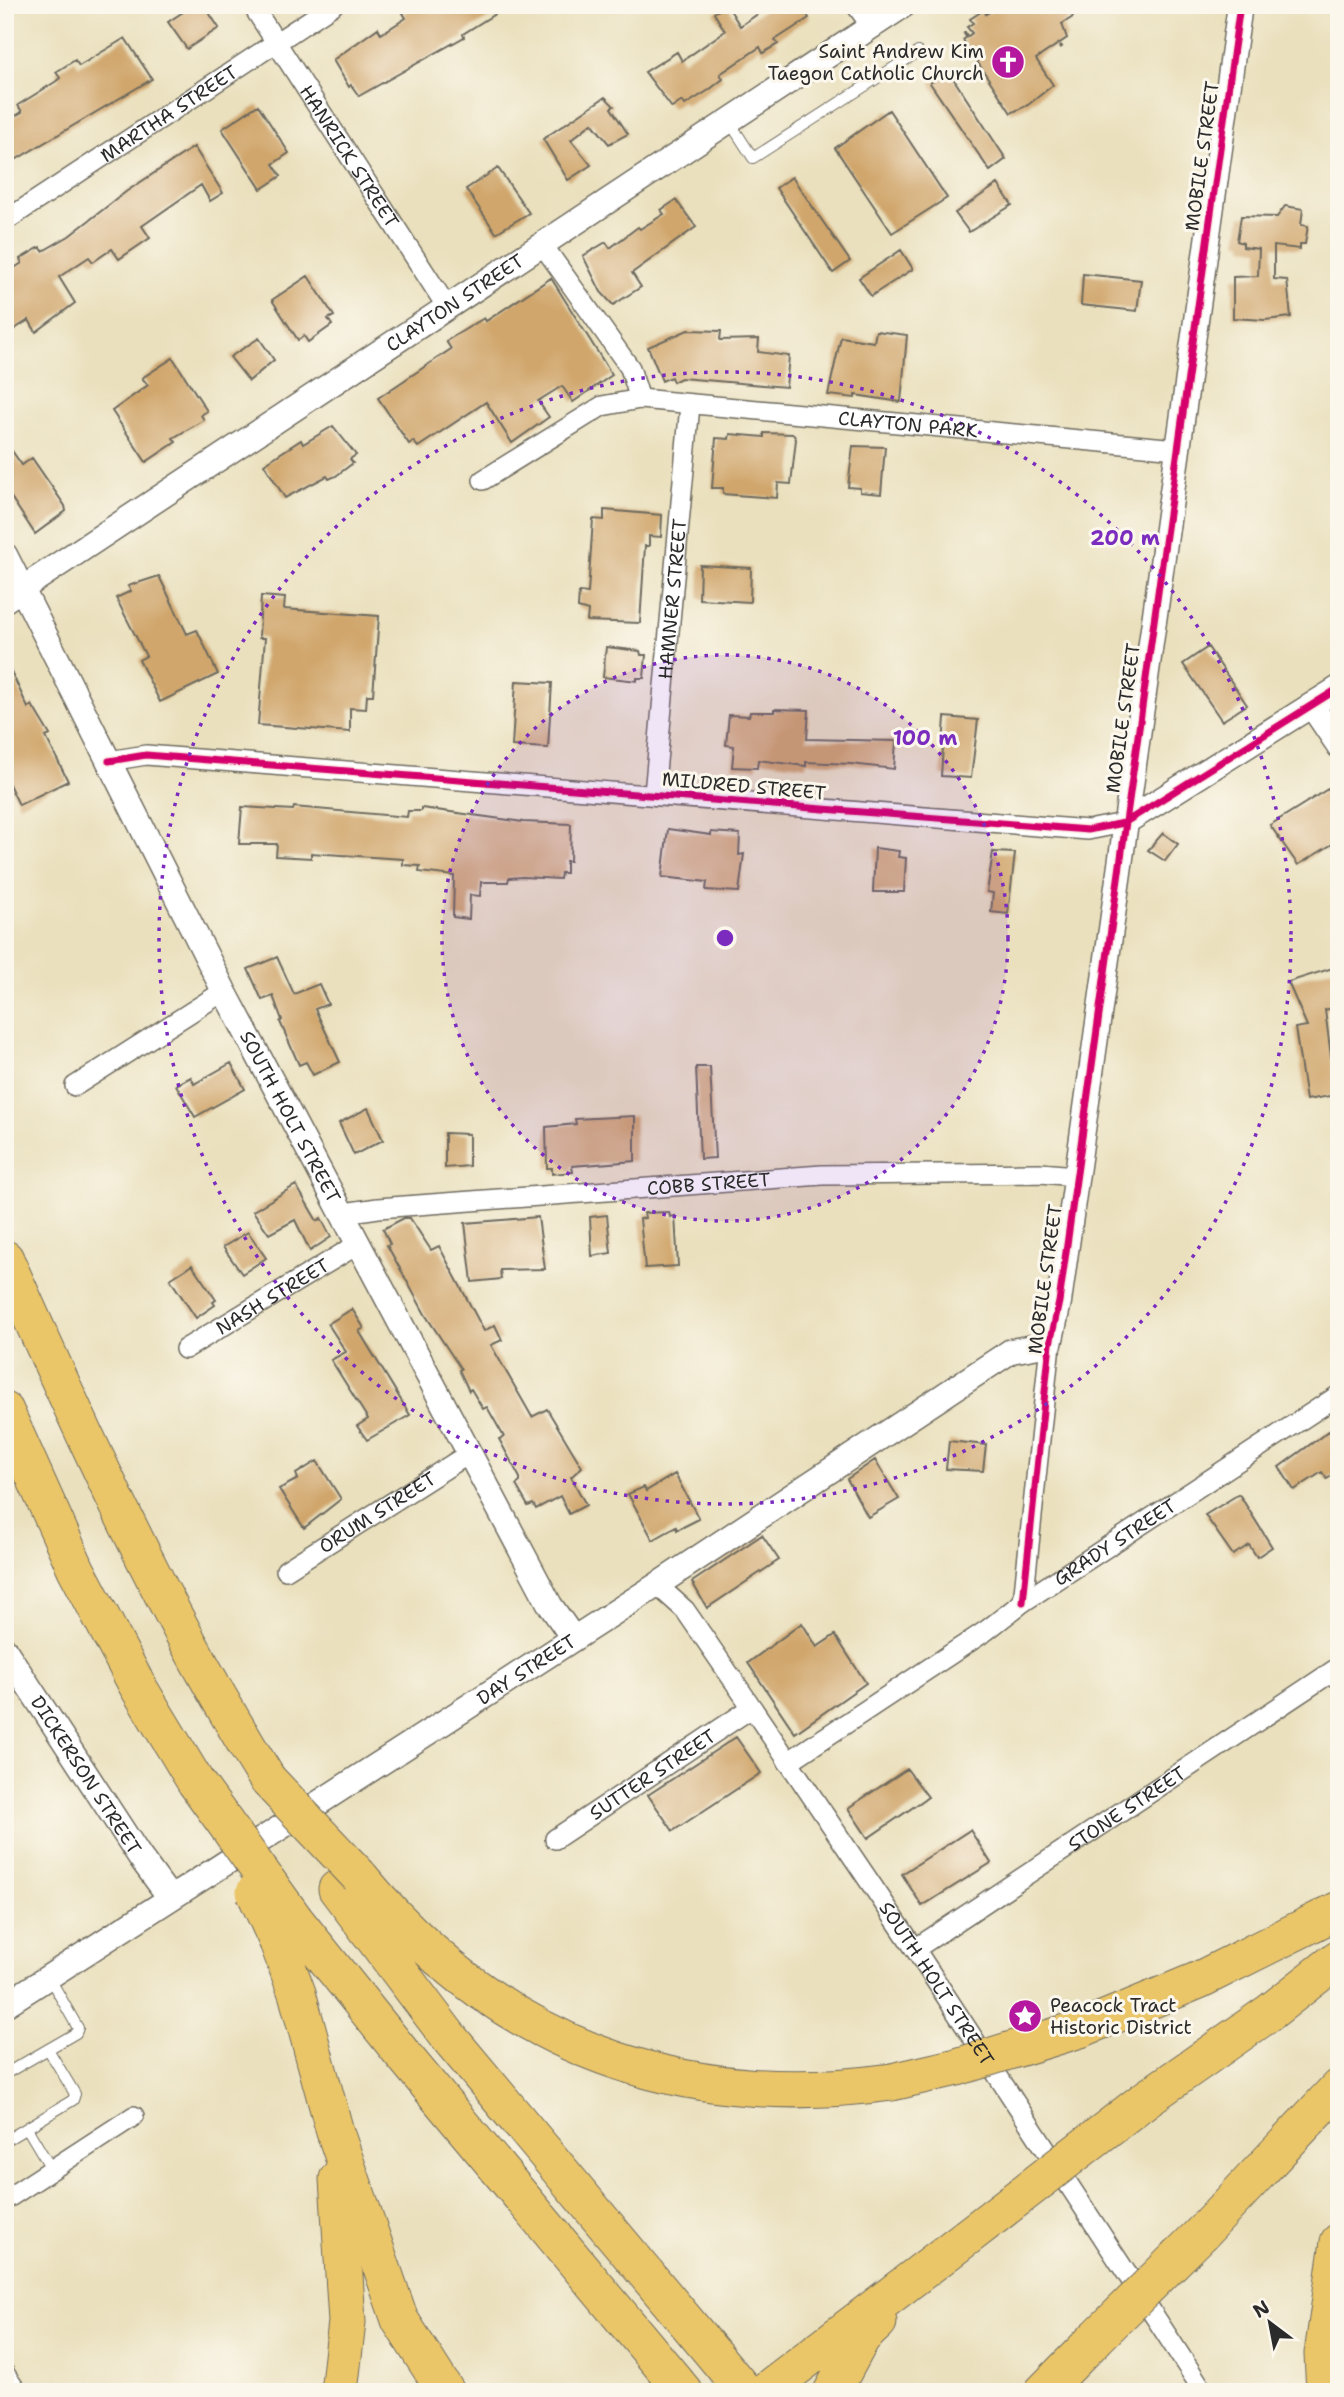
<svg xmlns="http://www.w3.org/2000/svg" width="1344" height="2397" viewBox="0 0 1344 2397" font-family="'Shantell Sans',sans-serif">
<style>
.building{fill:#d0a66c}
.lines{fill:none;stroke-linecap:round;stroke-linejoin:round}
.service-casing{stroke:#6e6a5e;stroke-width:12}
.minor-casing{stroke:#6e6a5e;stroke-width:22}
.tertiary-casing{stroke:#6e6a5e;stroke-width:27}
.motorway-casing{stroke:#6e6a5e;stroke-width:39}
.path{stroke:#6e6a5e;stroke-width:3.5;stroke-dasharray:5 5;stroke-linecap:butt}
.service{stroke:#fff;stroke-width:10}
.minor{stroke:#fff;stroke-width:19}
.tertiary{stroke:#fff;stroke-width:24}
.motorway{stroke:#ebc669;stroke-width:37}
.motorway-bridge-casing{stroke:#6e6a5e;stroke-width:39;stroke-linecap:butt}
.motorway-bridge{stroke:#ebc669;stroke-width:37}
.cycleway-casing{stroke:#fbf7ec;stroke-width:11}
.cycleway{stroke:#d6006c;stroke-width:7}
.ring{fill:none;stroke:#7b2cbf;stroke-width:3.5;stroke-dasharray:3.5 7}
.labels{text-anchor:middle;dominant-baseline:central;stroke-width:6;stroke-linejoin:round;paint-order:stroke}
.poi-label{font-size:19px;fill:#2b2b2b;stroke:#fbf7ec;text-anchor:end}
.street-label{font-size:19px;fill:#2b2b2b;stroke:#fbf7ec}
.centre{fill:#7b2cbf;stroke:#fbf7ec;stroke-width:3.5}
.ring-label{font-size:21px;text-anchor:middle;font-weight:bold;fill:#7b2cbf;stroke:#fbf7ec;stroke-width:6;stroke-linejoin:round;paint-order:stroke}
</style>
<rect width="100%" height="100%" fill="#fbf7ec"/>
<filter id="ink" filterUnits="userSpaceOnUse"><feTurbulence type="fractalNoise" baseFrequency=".0143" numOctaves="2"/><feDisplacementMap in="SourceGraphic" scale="14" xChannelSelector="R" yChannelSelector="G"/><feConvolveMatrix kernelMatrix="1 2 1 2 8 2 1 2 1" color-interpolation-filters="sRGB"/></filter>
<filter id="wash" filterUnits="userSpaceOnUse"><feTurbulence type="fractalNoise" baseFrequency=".00686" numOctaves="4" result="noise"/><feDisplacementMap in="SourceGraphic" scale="28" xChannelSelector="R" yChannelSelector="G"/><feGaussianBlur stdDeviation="1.57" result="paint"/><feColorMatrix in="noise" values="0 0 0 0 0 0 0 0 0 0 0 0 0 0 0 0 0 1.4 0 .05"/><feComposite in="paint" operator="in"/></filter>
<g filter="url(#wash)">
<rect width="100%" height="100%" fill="#eae0bd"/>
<g id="blocks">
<path class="building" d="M183,5h21l15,23 -32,21 -19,-27 18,-12z
M415,5h94l-46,29 1,3 -105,59 -8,-11 -2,2 -16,-27 45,-32 3,6 25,-16 -3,-5z
M727,5l13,21 31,-21h30l8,13 -34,22 3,4 -15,9 -3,-6 -40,27 3,5 -14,11 -24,15 -3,-4 -10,7 -27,-36 32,-20 5,9 43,-30 -11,-18z
M1001,5h65l7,12 -11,7 5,14 -31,21 17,26 -25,20 -17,8 -48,-73 9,-7 -5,-6 6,-4 -3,-4 14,-9 2,4z
M125,38l27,41 -147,87v-44l17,-10 -4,-7 37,-23 5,-4 -4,-6 19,-12 4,6z
M949,72l57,87 -16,12 -60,-88z
M605,97l9,9 -3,2 17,26 -19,10 -17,-21 -21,17 20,25 -23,15 -25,-41z
M258,105l31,48 -16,11 8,12 -20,13 -39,-60z
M889,110l58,88 -55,35 -57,-85z
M194,147l29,46 -13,8 -9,-16 -59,41 8,12 -31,21 -7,-10 -19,13 -4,-5 -30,20 16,26 -39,29 -7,-12 -24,15v-61l17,-11 -2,-4 20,-12 3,4 26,-15 58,-45z
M498,168l31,45 -33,20 -30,-44z
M792,177l58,84 -17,12 -57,-85z
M998,184l14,21 -43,27 -14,-19z
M676,200l20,27 -64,46 9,14 -28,18 -12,-13 -18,-36 23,-14 4,6 28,-21 2,2 24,-15 -3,-4z
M1285,206l18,3 -2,16 7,1 -3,18h-5v5l-26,-3v33l13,1 4,37 -26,3 -32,-2v-41l25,-1 1,-27 -16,-2v-4l-6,-2 4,-25 36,1z
M901,250l12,19 -42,27 -12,-18z
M1083,274l58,6 -4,31 -56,-6z
M308,276l26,40 -6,3 4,6 -24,17 -4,-6 -6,4 -26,-40z
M551,278l61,97 -39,27 -11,-16 -24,15 11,16 -37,26 -26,-41 -68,45 -5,-6 -4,3 -31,-46 73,-49 -5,-8 38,-23 2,3z
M688,330l33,1 -1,9 39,-1 -1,13 31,4 -3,31 -105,-9 -8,4 -2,-5 -9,4 -14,-34z
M876,331l31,4 -6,67 -46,-7v3l-27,-3 13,-58 33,5z
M259,338l15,22 -25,21 -19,-24z
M173,358l34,53 -6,4 3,5 -31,18 3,4 -30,20 -34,-51 36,-26 -6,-7z
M333,426l23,29 -6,4 3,4 -17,13 -7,3 -2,-3 -42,22 -21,-34 37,-24 2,4z
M764,433l29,1 3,5 -5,45 -13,-1 -1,15 -54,-4v-6h-11l4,-50 13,1 1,-5 34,3z
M5,441l17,24 10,-7 33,48 1,5 -31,23 -30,-46z
M853,446l32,1 -4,47 -21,-2v-4l-12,-1z
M604,510l58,5 -1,22 -12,-1v10h-4l-5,77 -53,-2 1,-10 -10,-3 1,-16 9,1 5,-74 11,1z
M700,565l51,3 -1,34 -51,-3z
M159,576l28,58 10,-4 21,44 -58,28 -21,-42 7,-4 -30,-58 15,-7 -3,-5z
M261,596l24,2 -1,11 95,7 -6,79h-6l-1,14 -16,-1v24l-92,-7 7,-87h-6z
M606,647l34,4 1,4h5l-2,23h-7v3l-34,-4z
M1208,647l39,58 -25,16 -39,-57z
M5,658l23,50 4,-3 18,30 -4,2 22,44 -49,24 -14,-29z
M516,681l36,2 -4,65 -36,-2z
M774,709l35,1 -2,29 89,2 -2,28 -43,-5 -45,-2v4l-48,-6 -1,8 -25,-1 2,-21 -8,-1 3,-30 20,1 1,-4h24z
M945,717l33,3 -7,58 -30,-2z
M1339,782v58l-41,25 -28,-40z
M242,807l51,3 1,-3 113,10 1,-6h13v-3l102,14 48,2 -1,37h-4v12h-5l-1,6 -37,-2 -14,1 -1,4h-27l-1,14 -10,-1 -1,24 -16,-2 1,-41 -35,-4 1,-6 -17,-1v-6l-92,-6v5l-35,-2 1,-12h-38z
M668,829l43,6v-3l29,2 -1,21 5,-1 -5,38 -33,-2 1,-8 -45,-5z
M1163,833l15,11 -13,17 -17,-11z
M875,848l24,3 -1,6 8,1 -2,34h-31z
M993,852l22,1 -7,61 -17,-2 2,-19 -6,-1z
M277,957l17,37 25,-10 9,20 -13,5 25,53 -27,13 -7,-13 -7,3 -19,-43 2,-2 -9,-24 -11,4 -14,-31z
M1339,966v40l-14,4 11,85 -30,5 -11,-72 12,-2 -19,-44z
M231,1063l14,26 -50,28 -19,-32 15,-8 3,7z
M696,1067h14l5,91 -15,1z
M368,1108l15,32 -29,15 -15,-32z
M635,1116v45l-63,5 1,6 -21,2v-6h-5l-1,-41 30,-3 -1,-5z
M445,1133l24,1v32l-24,2z
M296,1185l21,36 4,-3 10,19 -21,14 -15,-31 -26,14 -16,-23z
M669,1212l1,5 5,-1 3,50 -33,2 -5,-49 5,-1 -1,-5z
M607,1215l4,38 -19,3 -2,-39z
M538,1217l7,52 -45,1 1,9 -29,3 -7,-59z
M404,1218h6l21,32 8,-4 45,85 11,-6 7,15 -11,5 41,72 15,-8 35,58 -11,10 15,28 -17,9 -9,-18 -24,13 -3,-5 -5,2 -12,-21 4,-3v-4l-21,-39 5,-2 -17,-30 -4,2 -12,-20 -2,2 -10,-21 2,-1 -35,-53 -39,-71 3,-1 -7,-15z
M248,1232l18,26 -24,16 -19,-27z
M192,1265l24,35 -3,2 2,3 -19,13 -26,-39z
M352,1309l12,19 -5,3 51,84 -43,25 -10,-14 11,-7 -37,-59 15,-8 -18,-28z
M1329,1431l10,13v27l-12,8 -5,-7 -28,18 -15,-23z
M949,1441l37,4 -3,26 -37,-2z
M875,1460l24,39 -31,18 -21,-38z
M317,1461l24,38 -37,29 -25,-39 19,-10 -2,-5z
M675,1474l24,45 -22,11 -1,-3 -23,13 -25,-46 16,-7 2,4z
M1239,1494l33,53 -15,10 -8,-12 -16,10 -28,-40z
M762,1535l17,25 -72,48 -15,-26z
M802,1623l15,24 18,-12 31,48 -71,50 -47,-70z
M736,1737l25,36 -88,58 -25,-36z
M907,1769l21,28 -60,41 -20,-30z
M970,1830l21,33 -69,43 -20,-32z"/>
</g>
</g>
<g filter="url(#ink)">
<use href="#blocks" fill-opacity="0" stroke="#6e6a5e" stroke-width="2"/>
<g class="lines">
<g class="service-casing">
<path id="service" d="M729,121l24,37 165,-106
M5,2074l71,-41 2,-5 -29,-51
M27,2128l25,42
M5,2141l68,-41 2,-6 -27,-45"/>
</g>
<g class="minor-casing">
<g id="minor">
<path id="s1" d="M252,5l195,302"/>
<path d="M856,5l15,21"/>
<path id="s2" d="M5,221l328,-216"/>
<path d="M542,244l88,124 10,31"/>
<path id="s3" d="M483,480l119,-74 38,-7 537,50"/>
<path d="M109,761l37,-6 942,75 36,-7"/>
<path id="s4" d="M654,794l36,-389"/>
<path d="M75,1086l149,-95"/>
<path id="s5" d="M344,1213l34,-5 444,-33 219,-2 34,3"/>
<path id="s6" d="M185,1349l175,-106"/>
<path id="s7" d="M286,1570l184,-117"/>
<path id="s8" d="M657,1585l28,25 53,77 177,262 289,443"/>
<path d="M1023,1602l27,-258"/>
<path id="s9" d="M788,1762l199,-132 36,-28 316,-207"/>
<path id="s10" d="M555,1839l195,-130"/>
<path id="s11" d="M915,1949l424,-282"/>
<path d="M5,2200l129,-84"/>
<path d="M5,2374l12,18"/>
</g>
</g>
<g class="tertiary-casing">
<g id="tertiary">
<path id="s12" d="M5,555l219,436 326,614 23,33"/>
<path id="s13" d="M5,600l899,-595"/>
<path d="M1312,706l27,40"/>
<path d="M1124,823l215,-135"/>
<path id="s14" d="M5,1650l135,207 30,41"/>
<path id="s15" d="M5,2005l652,-420 354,-234 39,-7 9,-42 181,-1297"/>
</g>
</g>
<g class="motorway-casing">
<path id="motorway" d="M5,1259c80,179 159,355 263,521
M5,1411l71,158 61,116 58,96
M359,1876c139,168 316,236 533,206
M337,1889l114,151 294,352
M295,1920l105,131 284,341
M278,1942l19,51 38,139 65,188 46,72
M1083,2028l116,-48 140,-70
M1146,2099l123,-86 70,-55
M338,2179l9,143 -8,70
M1202,2233l137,-146
M764,2392l203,-155
M832,2392l30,-55 16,-15
M1043,2392l52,-53
M1325,2392l-2,-38 16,-112"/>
</g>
<path class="path" d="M994,6l3,6
M973,8l4,7
M964,32l3,5
M1060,45l2,3"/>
<use href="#service" class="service"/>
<use href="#minor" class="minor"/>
<use href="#tertiary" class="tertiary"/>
<use href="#motorway" class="motorway"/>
<g class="motorway-bridge-casing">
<path id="motorway-bridge" d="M268,1780l91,96
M195,1781l100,139
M255,1892l23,50
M892,2082l65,-15 126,-39
M967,2237l179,-138
M1095,2339l107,-106"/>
</g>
<use href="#motorway-bridge" class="motorway-bridge"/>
<g class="cycleway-casing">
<path id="cycleway" d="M109,761l37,-6 942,75 36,-7 215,-135
M1023,1602l27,-258 9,-42 181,-1297"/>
</g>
<use href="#cycleway" class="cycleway"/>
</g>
</g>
<circle cx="725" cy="938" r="283" fill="#7b2cbf" fill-opacity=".12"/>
<g class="ring">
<circle cx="725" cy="938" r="283"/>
<circle cx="725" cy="938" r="566"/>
</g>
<defs>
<g id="church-disc" transform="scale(1.75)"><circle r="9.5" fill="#b5179e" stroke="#fbf7ec"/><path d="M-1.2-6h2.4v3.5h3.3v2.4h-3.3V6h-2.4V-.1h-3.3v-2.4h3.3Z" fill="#fff"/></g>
<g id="sight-disc" transform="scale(1.75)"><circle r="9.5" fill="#b5179e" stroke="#fbf7ec"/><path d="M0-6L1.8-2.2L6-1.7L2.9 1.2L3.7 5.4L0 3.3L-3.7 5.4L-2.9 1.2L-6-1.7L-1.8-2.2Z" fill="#fff"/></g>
</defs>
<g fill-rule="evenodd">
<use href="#church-disc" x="1008" y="62"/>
<use href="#sight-disc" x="1025" y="2016"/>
</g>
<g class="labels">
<g class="poi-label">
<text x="984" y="51">Saint Andrew Kim<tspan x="984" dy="22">Taegon Catholic Church</tspan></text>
<text x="1050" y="2005" text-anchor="start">Peacock Tract<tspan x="1050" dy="22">Historic District</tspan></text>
</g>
<g class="street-label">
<text stroke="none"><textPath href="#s2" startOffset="196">MARTHA STREET</textPath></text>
<text stroke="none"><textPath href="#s1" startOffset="180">HANRICK STREET</textPath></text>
<text transform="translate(1202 156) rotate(-82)">MOBILE STREET</text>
<text stroke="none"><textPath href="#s13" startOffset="539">CLAYTON STREET</textPath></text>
<text stroke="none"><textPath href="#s3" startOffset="448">CLAYTON PARK</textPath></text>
<text stroke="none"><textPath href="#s4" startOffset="196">HAMNER STREET</textPath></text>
<text transform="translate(1123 718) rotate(-82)">MOBILE STREET</text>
<text transform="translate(744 786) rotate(5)">MILDRED STREET</text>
<text stroke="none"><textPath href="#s12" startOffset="630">SOUTH HOLT STREET</textPath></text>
<text stroke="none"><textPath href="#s5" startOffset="366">COBB STREET</textPath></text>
<text transform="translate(1045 1279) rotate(-82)">MOBILE STREET</text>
<text stroke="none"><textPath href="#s6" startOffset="102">NASH STREET</textPath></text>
<text stroke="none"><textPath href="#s7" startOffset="108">ORUM STREET</textPath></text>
<text stroke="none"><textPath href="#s9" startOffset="394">GRADY STREET</textPath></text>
<text stroke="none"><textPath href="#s15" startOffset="620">DAY STREET</textPath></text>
<text stroke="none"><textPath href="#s10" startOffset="117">SUTTER STREET</textPath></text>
<text stroke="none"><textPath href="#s14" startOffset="149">DICKERSON STREET</textPath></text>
<text stroke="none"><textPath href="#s11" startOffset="254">STONE STREET</textPath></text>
<text stroke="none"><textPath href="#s8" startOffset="488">SOUTH HOLT STREET</textPath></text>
</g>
</g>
<circle cx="725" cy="938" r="10" class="centre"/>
<g class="ring-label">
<text x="1125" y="545">200 m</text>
<text x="925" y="745">100 m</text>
</g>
<rect width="1344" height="2397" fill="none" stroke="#fbf7ec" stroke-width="28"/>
<g transform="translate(1270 2323) rotate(328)" stroke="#fbf7ec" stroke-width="5" paint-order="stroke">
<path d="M0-5L12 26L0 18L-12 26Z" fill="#2b2b2b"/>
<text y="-10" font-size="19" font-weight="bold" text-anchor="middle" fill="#2b2b2b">N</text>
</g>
</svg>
